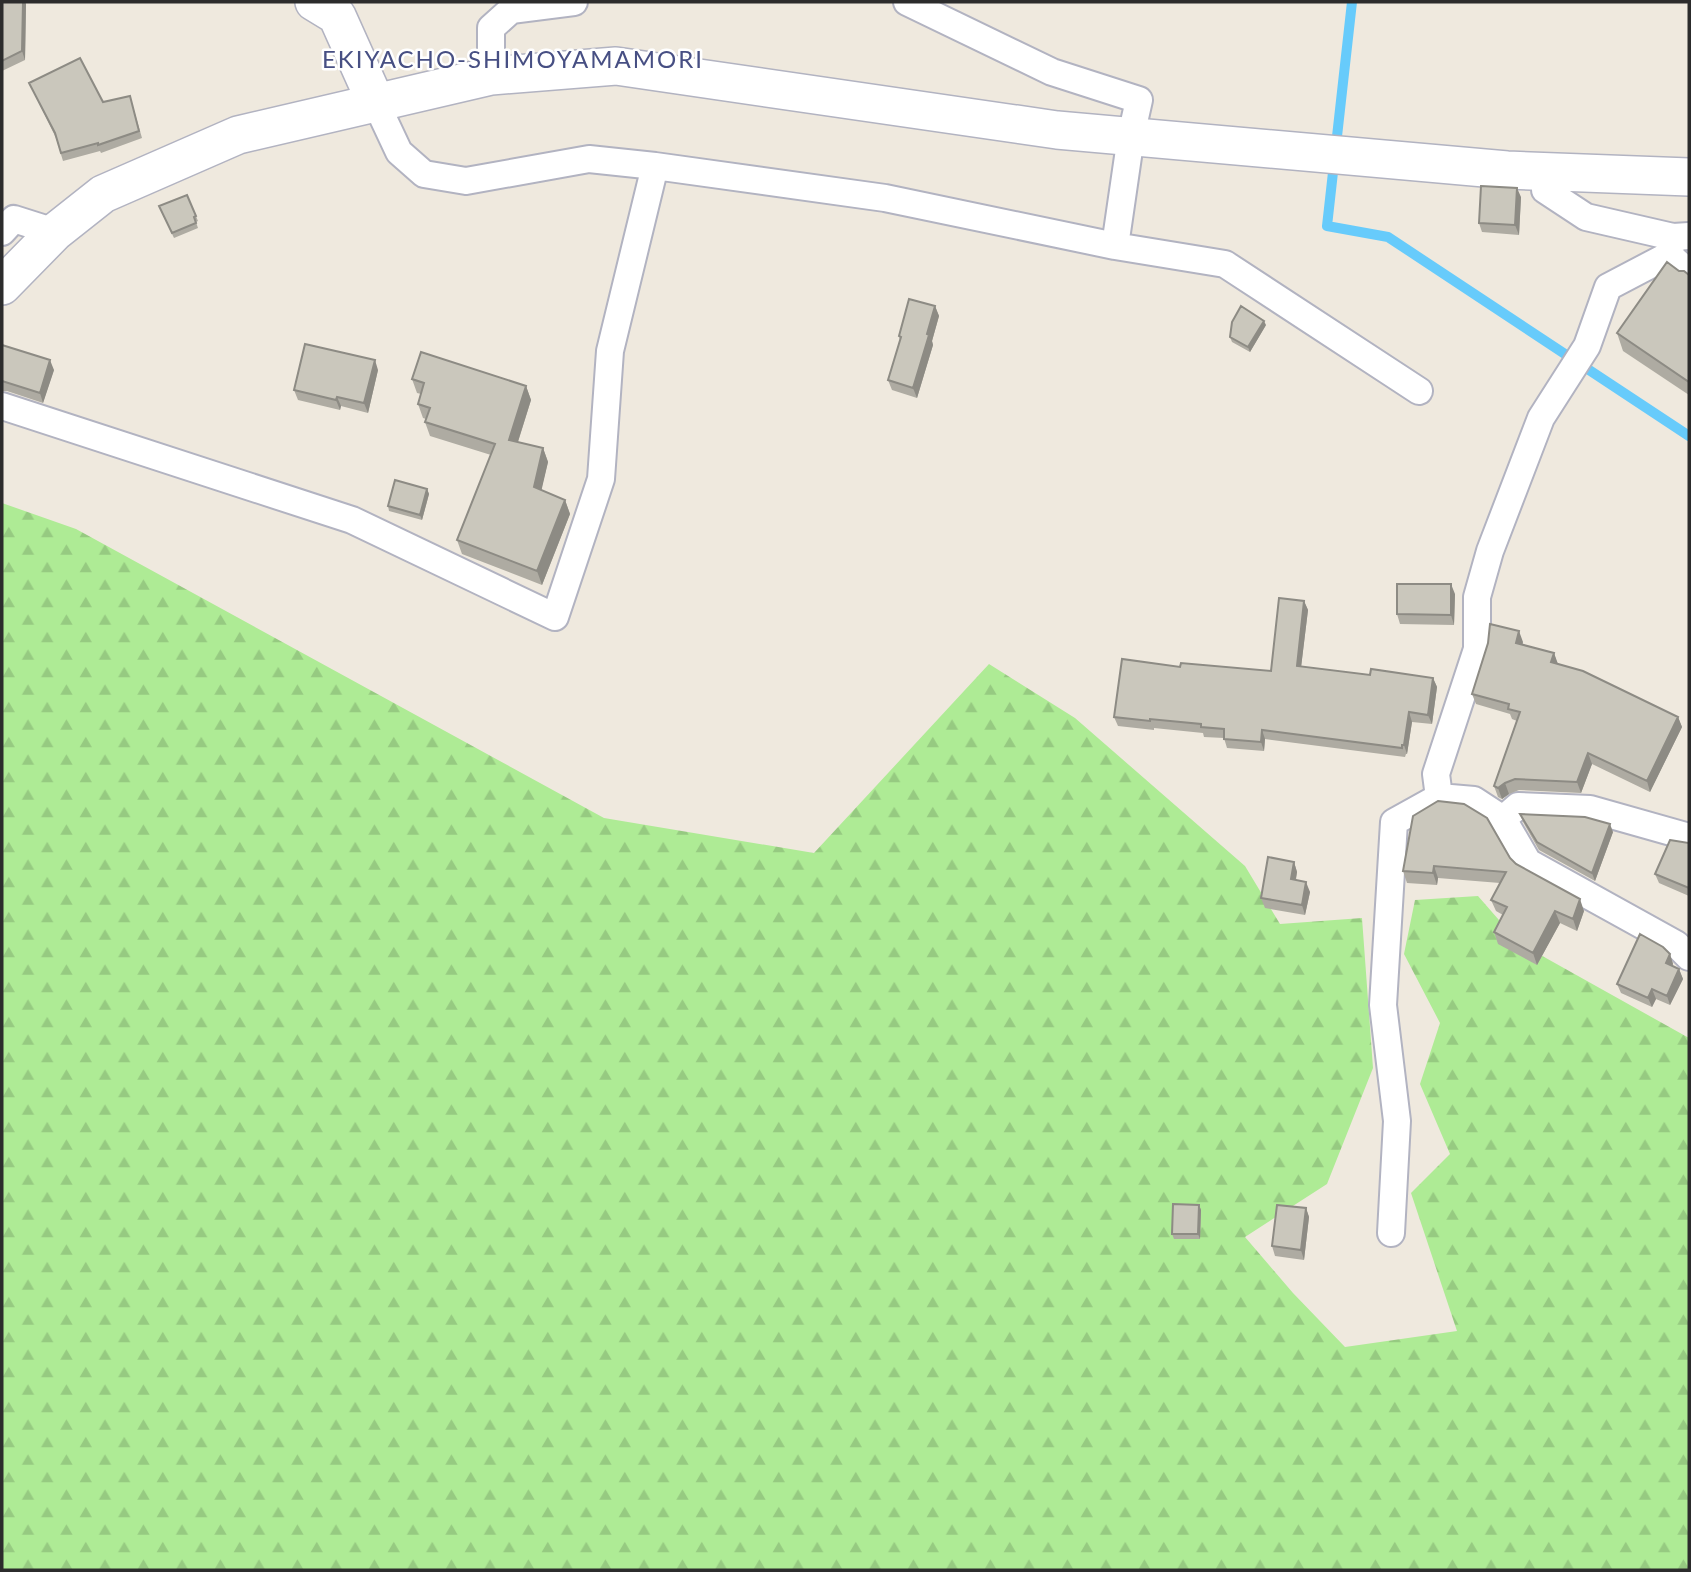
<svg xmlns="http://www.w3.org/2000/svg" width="1691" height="1572" viewBox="0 0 1691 1572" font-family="Lato,sans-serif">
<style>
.forest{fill:url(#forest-firs)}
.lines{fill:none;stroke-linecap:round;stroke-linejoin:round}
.stream{stroke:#67cbfb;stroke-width:10}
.street-casing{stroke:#b2b3c1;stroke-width:30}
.secondary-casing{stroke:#b2b3c1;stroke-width:40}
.street{stroke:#fff;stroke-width:26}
.secondary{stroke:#fff;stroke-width:37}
.wall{fill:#aeaba2}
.shaded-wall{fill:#8d8b84}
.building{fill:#cac7bc;stroke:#8d8b84;stroke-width:2}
.labels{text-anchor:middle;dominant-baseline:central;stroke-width:5;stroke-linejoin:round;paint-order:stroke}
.quarter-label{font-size:24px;letter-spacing:2px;fill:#474f83;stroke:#fff}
</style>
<defs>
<pattern id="forest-firs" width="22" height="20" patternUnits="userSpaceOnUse" patternTransform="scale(1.75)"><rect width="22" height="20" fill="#aeeb95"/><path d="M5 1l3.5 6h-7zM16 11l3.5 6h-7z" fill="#96ca81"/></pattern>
</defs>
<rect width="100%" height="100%" fill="#efe9de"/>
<path class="forest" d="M2,503l74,26 528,289 210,35 175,-189 86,54 170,148 35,58 82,-6 11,150 -46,116 -82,53 48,56 52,54 112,-16 -46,-138 39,-39 -30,-70 20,-61 -36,-69 11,-54 63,-4 41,47 170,95v532h-1687z"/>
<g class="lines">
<path class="stream" d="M1352,2l-25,224 61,11 301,199"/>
<g class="street-casing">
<path id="street" d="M907,2l145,70 87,28 -8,36 -16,110
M491,76v-48l20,-18 63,-8
M376,103l23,49 25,22 42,7 123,-22 66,7 230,32 230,48 110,18 194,127
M1545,172v18l41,27 87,20 16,-1
M2,232l12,-13 41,13
M1673,237l-4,18 -61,32 -21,59 -46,72 -51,133 -13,46v52l-41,125 3,23 35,3 29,19 25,43 148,82 13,13
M1669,255l20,18
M2,406l350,114 203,97 46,-138 9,-128 45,-185
M1503,819l15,-13 72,3 99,28
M1391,1233l6,-112 -14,-116 11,-183 45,-25"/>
</g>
<g class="secondary-casing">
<path id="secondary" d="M314,2l23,14 39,87
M2,286l53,-54 48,-38 135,-59 253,-59 125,-10 441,64 450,40 182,7"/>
</g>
<use href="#street" class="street"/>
<use href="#secondary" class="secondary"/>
</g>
<path class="wall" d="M2,2h23l1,2 -1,56 -23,11z
M29,83l74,19 27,-6 12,42 -41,15 -1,-2 -37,10 -7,-23z
M187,195l11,26 -2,1 2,6 -24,10 -13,-27z
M1521,197l-2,38 -37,-3 -3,-9z
M1679,271l10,4v120l-66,-44 -6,-18z
M935,306l4,10 -7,25 1,4 -16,53 -25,-8 -4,-10 12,-40 -1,-4z
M1266,325l-16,27 -18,-10 -2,-5z
M2,345l52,25 -11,33 -36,-12h-5z
M378,370l-10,43 -27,-7 -1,4 -42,-10 -4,-10z
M412,379l114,7 5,14 -13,42 25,6 5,14 -7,28 24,10 5,14 -28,71 -80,-31 -5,-14 34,-85 -61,-19 -5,-14 1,-3 -3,-1 -5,-14 3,-10 -4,-1z
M427,489l2,5 -7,26 -33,-9 -1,-5z
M1455,594l-1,31 -54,-1 -3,-10z
M1304,601l4,9 -7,57 69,8 63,3 4,9 -5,37 -20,-2 -5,32h-1l-1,3 -140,-18 -1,12 -37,-3 -3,-10 -20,-1 -1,-4 -49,-5v2l-36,-4 -4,-9 66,-50 91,4z
M1523,642l-1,3 32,8 3,10 121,54 4,10 -32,65 -58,-28 -11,29 -62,-3 -10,4 -7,5 -4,-2 -4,-11 23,-65 -5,-2 -2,-5 -34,-10 -4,-10z
M1520,814l93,18 -18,49 -56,-31 -16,-28z
M1413,816l97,42 6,6 68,47 -7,20 -17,-8 -23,42 -39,-21 -4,-12 9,-17 -7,-4 -5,-11 9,-17 -62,-5 -1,7 -30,-2 -4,-12z
M1689,843v53l-30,-13 -4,-9z
M1294,862l3,10 -1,8 14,12 -5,23 -40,-7 -4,-10z
M1670,954l3,10 -1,2 7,3 4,10 -13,26 -14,-6 -4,8 -31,-14 -4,-9z
M1199,1205l2,5 -1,29h-26l-2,-5z
M1306,1208l3,9 -5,43 -29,-4 -3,-10z"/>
<path class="shaded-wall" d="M23,2h2l1,2 -1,56 -3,-9z
M1517,188l4,9 -2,38 -4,-10z
M935,306l4,10 -7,25 1,4 -16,53 -4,-10z
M1264,321l2,4 -16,27 -2,-5z
M50,360l4,10 -11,33 -3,-10z
M375,360l3,10 -10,43 -4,-10z
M526,386l5,14 -17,54 -5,-14z
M337,397l4,9 -1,4 -4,-10z
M543,448l5,14 -9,39 -5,-14z
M427,489l2,5 -7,26 -2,-5z
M565,500l5,14 -28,71 -5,-14z
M1451,584l4,10 -1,31 -3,-10z
M1304,601l4,9 -8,66 -3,-10z
M1519,631l4,11 -3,12 -4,-11z
M1554,653l4,11 -7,-2z
M1433,678l4,9 -5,37 -4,-9z
M1409,712l3,10 -5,32 -3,-9z
M1678,717l4,10 -32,65 -3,-11z
M1262,730l3,9 -1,12 -3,-9z
M1588,753l4,11 -11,29 -4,-11z
M1505,783l4,11 -7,5 -4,-11z
M1610,824l3,8 -18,49 -3,-8z
M1294,862l3,10 -3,17 -3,-10z
M1434,866l4,12 -1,7 -4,-12z
M1306,882l4,10 -5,23 -3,-10z
M1580,899l4,12 -7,20 -4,-12z
M1555,911l5,12 -23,42 -4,-12z
M1670,954l3,10 -4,9 -3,-10z
M1679,969l4,10 -13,26 -3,-9z
M1652,989l4,10 -4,8 -4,-9z
M1199,1205l2,5 -1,29 -2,-5z
M1306,1208l3,9 -5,43 -3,-10z"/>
<path class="building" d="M2,2h21l-1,49 -20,10z
M80,58l23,44 27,-6 9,35 -41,14v-2l-37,10 -6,-20 -26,-50z
M1481,186l36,2 -2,37 -36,-2z
M187,195l9,21 -2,1 2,6 -24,10 -13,-27z
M1667,262l12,9h5l5,4v107l-72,-49z
M909,299l26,7 -8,28 2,1 -16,53 -25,-8 13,-43 -2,-1z
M1241,306l23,15 -16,26 -18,-10 2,-15z
M305,344l70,16 -11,43 -27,-6 -1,3 -42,-10z
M2,345l48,15 -10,33 -38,-12z
M421,352l105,34 -17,54 34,8 -9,39 31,13 -28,71 -80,-31 38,-96 -70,-22 5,-14 -12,-4 6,-21 -12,-4z
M395,480l32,9 -7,26 -32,-9z
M1397,584h54v31l-54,-1z
M1279,598l25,3 -7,65 73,9 1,-6 62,9 -5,37 -19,-3 -5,33h-2v3l-140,-18 -1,12 -37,-3v-10l-23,-2v-3l-51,-5v2l-36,-4 8,-58 58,8 1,-4 90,8z
M1490,624l29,7 -3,12 38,10 -3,9 32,9 95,46 -31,64 -59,-28 -11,29 -62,-3 -10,4 -7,5 -4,-2 26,-74 -12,-3 1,-5 -37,-10 16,-51z
M1438,801l26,3 23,14 23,40 6,6 64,35 -7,20 -18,-8 -22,42 -39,-21 13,-25 -16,-7 15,-28 -72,-6 -1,7 -30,-2 10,-55z
M1520,814l65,3 25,7 -18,49 -55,-31z
M1670,840l19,3v45l-34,-14z
M1268,857l26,5 -3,17 15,3 -4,23 -41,-7z
M1640,934l23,13 7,7 -4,9 13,6 -12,27 -15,-7 -4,9 -31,-14z
M1173,1204l26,1 -1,29h-26z
M1277,1205l29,3 -5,42 -29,-4z"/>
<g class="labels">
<g class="quarter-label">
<text x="513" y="58">EKIYACHO-SHIMOYAMAMORI</text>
</g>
</g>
<rect width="1691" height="1572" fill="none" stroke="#2c2c2c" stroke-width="7"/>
</svg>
